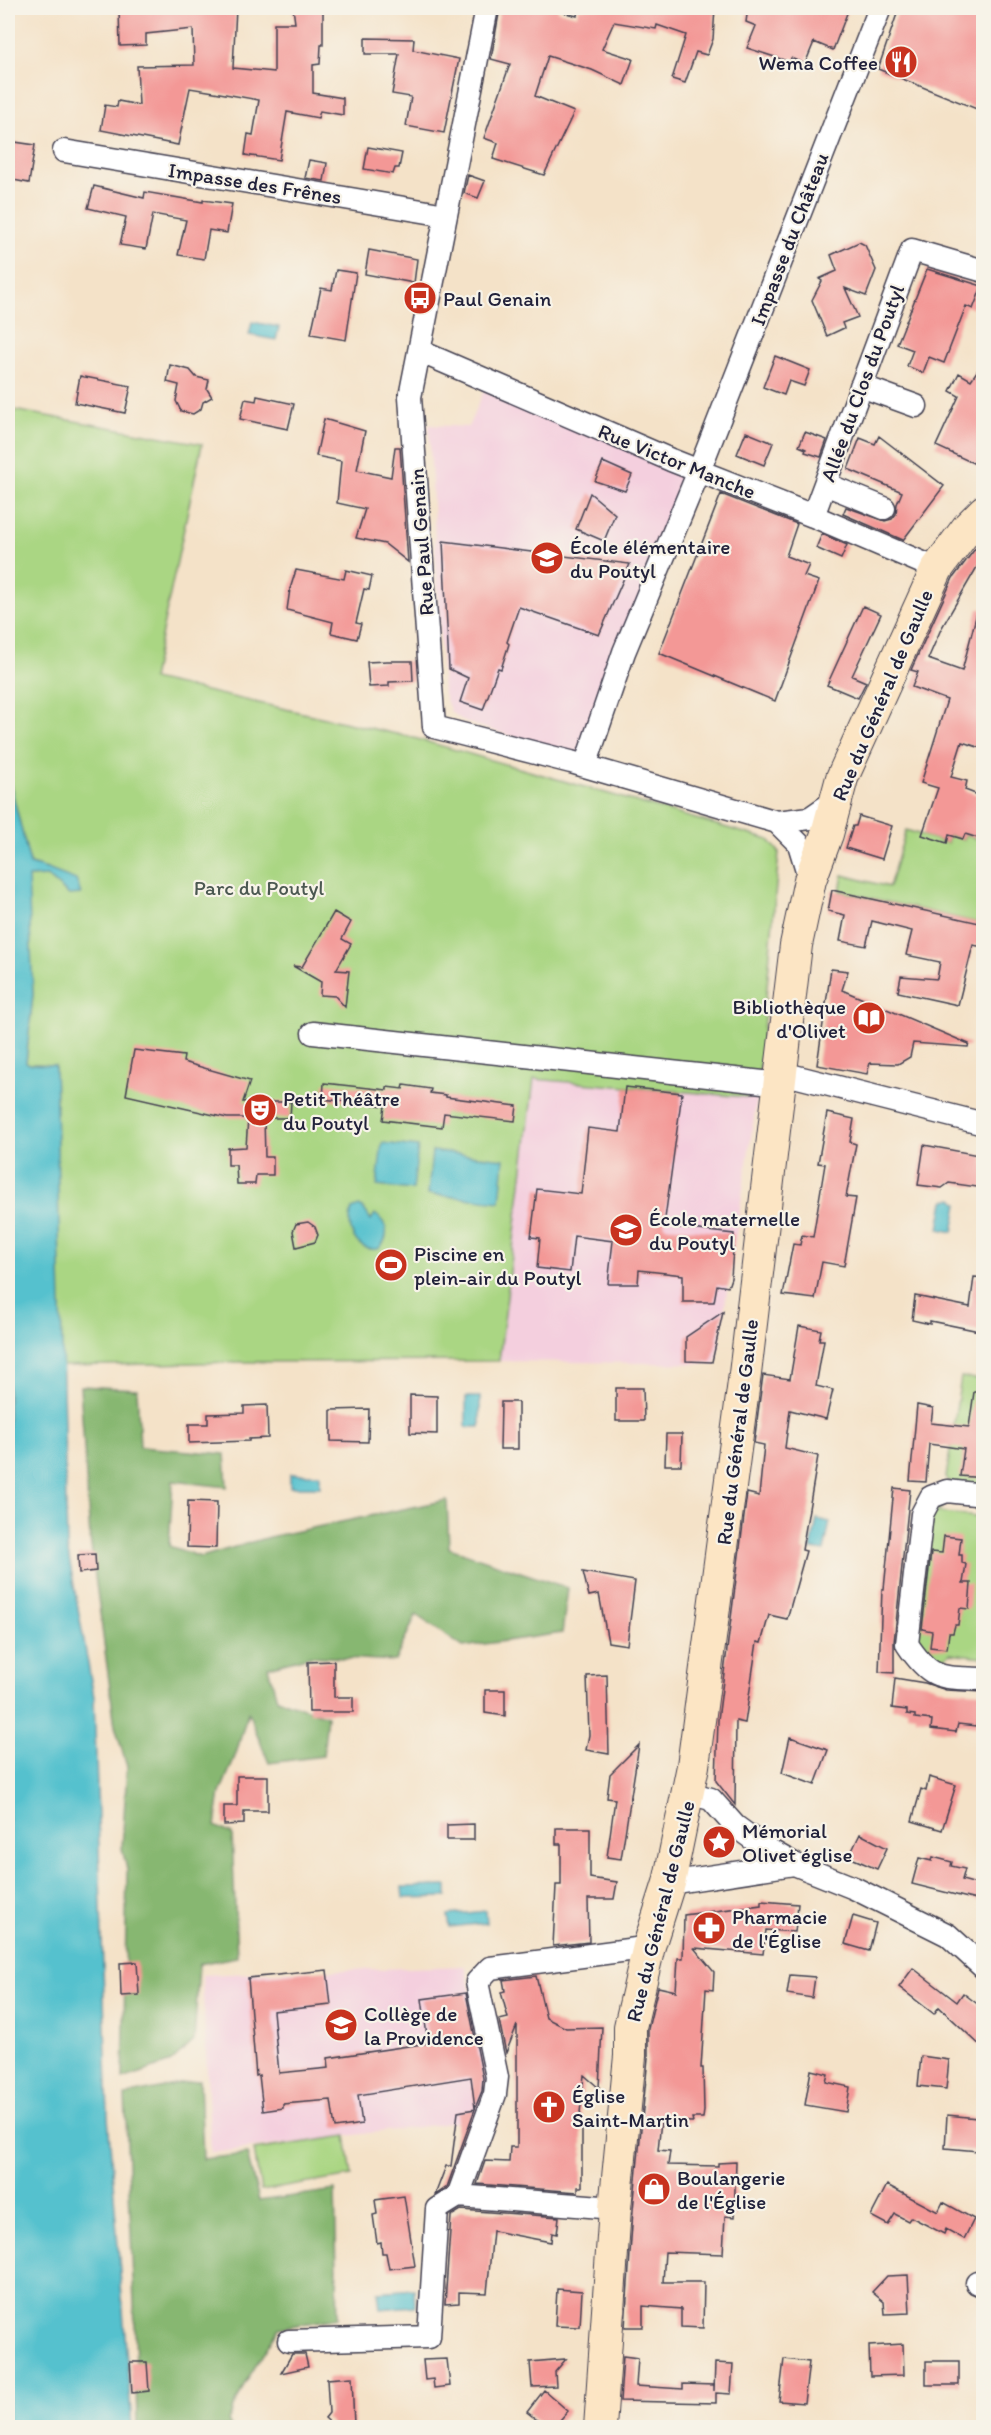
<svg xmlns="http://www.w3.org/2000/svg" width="991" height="2435" viewBox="0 0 991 2435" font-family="Itim,sans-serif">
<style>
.built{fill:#f4cfde}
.green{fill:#aad683;stroke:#667c5f;stroke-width:1.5}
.forest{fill:#87b771;stroke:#546c56;stroke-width:1.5}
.water{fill:#54c1ce;stroke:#3b7284;stroke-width:1.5}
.building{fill:#f39896}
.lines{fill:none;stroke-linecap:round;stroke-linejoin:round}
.street-casing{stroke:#423f50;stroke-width:25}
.secondary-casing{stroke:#423f50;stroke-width:34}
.street{stroke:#fff;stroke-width:22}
.secondary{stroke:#fce5c4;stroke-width:32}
.labels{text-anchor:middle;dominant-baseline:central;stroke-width:4.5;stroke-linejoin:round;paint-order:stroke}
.poi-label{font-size:21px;fill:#22223b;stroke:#f7f3e8;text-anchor:start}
.street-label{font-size:21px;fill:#22223b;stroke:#f7f3e8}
.park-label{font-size:21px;fill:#4b5851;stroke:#f7f3e8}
</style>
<rect width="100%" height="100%" fill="#f7f3e8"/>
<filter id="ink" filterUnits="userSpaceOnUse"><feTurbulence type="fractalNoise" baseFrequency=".0167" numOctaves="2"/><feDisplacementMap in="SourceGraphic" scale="12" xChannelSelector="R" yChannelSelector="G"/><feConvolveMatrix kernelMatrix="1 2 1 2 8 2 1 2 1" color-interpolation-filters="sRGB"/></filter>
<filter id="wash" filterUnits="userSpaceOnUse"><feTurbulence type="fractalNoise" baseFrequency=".008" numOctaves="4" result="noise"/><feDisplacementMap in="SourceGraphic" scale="24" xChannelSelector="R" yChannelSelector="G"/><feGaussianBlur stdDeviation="1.35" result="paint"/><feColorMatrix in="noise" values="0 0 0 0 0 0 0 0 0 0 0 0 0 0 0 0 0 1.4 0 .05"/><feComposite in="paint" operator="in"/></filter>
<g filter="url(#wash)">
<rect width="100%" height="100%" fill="#f4e2c8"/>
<path class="built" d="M484,391l211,82 -114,284 -116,-35 -14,-10 -8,-20 -14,-267 39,2z
M534,1079l223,19 -41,266 -217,-3z
M465,1966l24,108 -7,45 -271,34 -9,-178z"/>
<path class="green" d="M8,409l194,35 -50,235 262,59 355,102 10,12 -22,246 -223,-19 -35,282 -258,1 -180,4 -6,-301 -26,-1 -3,-2 7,-68 -5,-64v-53l19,-1 22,19 -22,-26 -17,-5 -22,-89z
M906,830l41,13 2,-8 14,4 2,-5 18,7v83l-143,-33 3,-16 46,12z
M961,1377l22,3v108l-31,-5 -6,-5z
M953,1498l-17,14 47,6v139l-33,-4 -15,13 -20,-25 16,-132z
M346,2136l6,40 -91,15 -7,-41z"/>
<path class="forest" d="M80,1386l57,3 3,58 85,7 2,33 -54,-6 -4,65 32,11 68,-20 178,-37 2,48 119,40 -6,45 -99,14 -47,-32 -21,46 -85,-5 -42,11 9,32 50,17 -4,40 -54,7 -21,-51 -12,42 -16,39 -5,33 17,8 5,123 -38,7 -5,77 -23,21 -48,17 4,-209 -5,-22 5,-81 -12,-41 -25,-188z
M200,2080l3,79 44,-5 12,47 76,-11 3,128 -59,10 -34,55 -17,38 3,6h-94l-2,-101 -10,-231z"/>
<path class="water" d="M252,322l27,5 -3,13 -27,-5z
M8,775l22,89 17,5 29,11 5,14 -12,1 -22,-19 -19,1 5,117 -7,68 3,2 26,1 12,482 27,150 14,420 24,310h-124z
M382,1143l36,4 -5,43 -36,-4z
M432,1151l72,8 -4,43 -72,-8z
M952,1198l6,6 -5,28 -14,-3 5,-28z
M359,1206l5,3 7,11 4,-6c14,10 15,24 3,35 -23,3 -32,-21 -26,-40z
M466,1397h14v30h-14z
M290,1474h30v13h-30z
M817,1519l13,3 -6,29 -13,-2z
M447,1886v11l-44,1 -1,-11z
M486,1911l1,12 -37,4 -2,-12z
M414,2289l1,17 -35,3 -2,-17z"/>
<g id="blocks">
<path class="building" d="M119,8h117l-3,60 41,4v-49h21l-2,-15h30v37h-2l-1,19 -7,1v28l30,5v17l-23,-4 -2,7 -31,-6 -8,48 -34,-5 3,-21 5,1 6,-35 -45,-8 -24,-4 -12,57 -77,-15 4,-25 12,2 1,-6 21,4 -2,-39 57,-1 -1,-36 -47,5v11l-26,1z
M500,8h58v3l19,5 1,-8h137l-2,31 -6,16 -11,-3 -11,31 -13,-4 14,-44 -29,-10 -1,4 -42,-7 -12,27 31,10 -9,26 -32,-15 -44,-14 -13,40 39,16 -30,63 -51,-16 5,-16 -14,-5 26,-74 -19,-5z
M748,8h101l-16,42 -19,-8 -9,22 -14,-6 -1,4 -43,-14 9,-22 -10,-4z
M899,8h85v104l-106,-43z
M365,38l49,1 -1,11 46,9 -15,74 -38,-7 5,-29 -19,-3 7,-40h-34z
M8,141l27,4 -6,38 -21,-4z
M368,147l34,6 -3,15h-4l-2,6 -29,-5z
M309,160l18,3 -3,18 -19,-3z
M468,175l17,6 -7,17 -14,-5z
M94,186l50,12 1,-6 58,10v-2l29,4 -5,29 -18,-3 -5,29 -26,-4 8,-35 -33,-6 -7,35 -26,-4 6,-28 -38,-9z
M859,242l6,3 11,25 -10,26 -21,-8 13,29 -16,6 2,5 -17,8 -15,-36 10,-19 -3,-2 18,-8 -6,-16z
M369,250l48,9 -3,24 -49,-9z
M927,269l55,17 -9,23 -7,-3 -22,57 -15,-6 -6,16 -16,-7 6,-16 -16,-6z
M336,270l20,3 -10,67 -35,-6 10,-46 11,2z
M775,356l35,14 -6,16 -15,-5 -5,14 -21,-8z
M984,361v107l-48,-22 23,-50 -9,-5 9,-18 12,7z
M170,365l20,5 6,7 13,3 -2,9 5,8 -9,5 -2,7 -8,5 -12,-3 -5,-10 3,-16 -12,-3z
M80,376l51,10 -6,27 -50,-10z
M257,396l37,8 -6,25 -48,-10 5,-20 11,2z
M324,419l41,12 -8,39 34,7 4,-30h5l8,115 -23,-18 -29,-6 9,-29 -28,-6 4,-42 -25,-5z
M746,432l27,11 -9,22 -27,-11z
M805,432l22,8 -6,17 -16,-5 1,-3 -7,-3z
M879,436l65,50 -41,54 -60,-26 3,-7 39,14 7,-2 4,-5 1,-10 5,-12 -54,-23 12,-31 15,6z
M603,462l29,13 -7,16 -30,-10z
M590,493l25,21 -11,27 -28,-12z
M721,494l76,30 -11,32 23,9 -5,11 15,5 -44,120 -116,-48z
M822,534l25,11 -6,14 -25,-11z
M984,537v18l-43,74 -13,30 34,12 16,-62h6v140l-22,-7 -11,35 16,4 -2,9 13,5 -2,6 8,2v37l-19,-6 -2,5 -14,-4 -2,8 -25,-8 16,-47 -17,-5 26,-83 -35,-13 6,-15 -7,-2 42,-92z
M443,541l187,23 -31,71 -80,-28 -12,35 2,2 -8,25 -3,-1 -15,42 -23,-8 8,-24 -19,-9z
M296,570l48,9 2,-9 26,6 -3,14 -5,-1 -8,34 5,1 -4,15 -26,-6 2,-11 -46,-12 3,-21z
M863,606l18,8 -29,62 14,6 -8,16 -31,-13z
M387,661h25l1,20 -24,1v4l-20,1 -2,-25z
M859,816l33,10 -10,33 -36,-11 7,-22h3z
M832,890l152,34v23l-11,-2 -15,60 -60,-13 3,-16 36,3 3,-17 -34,-7 6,-24 -40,-10 -6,25 -26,-5 5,-26 -17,-4z
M334,912l17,10 -9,17 9,5 -15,26 13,1 -4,36 -10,-11 -15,-1 1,-13 -28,-16 9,1z
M831,969l17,2 -6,19 127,54 -1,3 -55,-4 -3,14 -12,7 -28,-1 -3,11 -50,-9z
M134,1050l50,6 -1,6 67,19 -7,21h48l-1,16h-26l1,39h8v18h-17l-1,9h-18l-1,-19h-8v-17l18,-1 2,-29h-21l-101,-23z
M324,1083l63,7v-3l16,2 1,-4 27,4 -1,4 16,2v2l71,9 -2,15 -71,-8 -2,14 -59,-7 2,-14 -62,-7z
M625,1087l57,6 -18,133 70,8 -3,44 -3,9 -11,-2 -3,17h-31v-27l-44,-5 -1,14h-30l5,-43 -39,-5 -4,36 -33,-4 3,-30 -9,-1 6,-48 44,5 7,-66 32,4z
M827,1113l27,6 -4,23 6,2 -10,53 10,1 -12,68 -22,-4 -7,37 -32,-4 10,-51 7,1 2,-10 11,2 12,-73 -7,-1z
M924,1145l60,11v32l-35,-5 -7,5 -24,-3z
M308,1222l7,5 3,8 -3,7 -19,5 -3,-16 3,-7z
M974,1277l10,1v54l-54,-11v3l-18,-4 3,-24 55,11z
M723,1312l-11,50 -26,-1v-24z
M799,1326l22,4 -2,10h5l-8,46 17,4 -7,29 -36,-9 -5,38 33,8 -16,94 4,1 -19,68 -18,-4 -8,28 -4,-1 -12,81 -9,-2 -1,84 -19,-24 2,-61 29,-227 12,3 5,-51 -10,-2 9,-68 27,4z
M616,1388h27l1,33h-28z
M974,1392h10v86l-24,-2 4,-27 -35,-5 -3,38 -16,-1 7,-76 16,3 -2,15 38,4z
M410,1395l27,1v38l-27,-1z
M501,1402h17v47h-18z
M267,1405l1,33 -19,1v2l-60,2v-19h19v-10l36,-1v-7z
M369,1409l-1,33 -37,-1v-31z
M666,1434h16l-1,31h-16z
M894,1488l16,2 -16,152v31l-15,-1 3,-83h2z
M188,1501l29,1 -1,46 -29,-1z
M944,1536l17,2 -2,17h3v8l4,1 -3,19h8l-2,26 -9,-1 -2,17h-3l-2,8h-4l-2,16 -17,-2 2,-16 -10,-2 9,-77 11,1z
M95,1554l1,17 -17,2 -1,-18z
M583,1572l52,9 -8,64 -19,-3 -9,-48 -10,2z
M334,1661v36h19v15h-44l-1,-50z
M607,1675l2,79 -23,-4 3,-15 -2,-59z
M895,1678l30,5 21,7 38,2v31l-7,-1 -1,4 -18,-2 -2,8 -25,-3 1,-9 -17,-2v-3l-8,-1v-4l-15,-2z
M485,1690h20v26l-20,-3z
M790,1737l38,13 -13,35 -33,-12z
M639,1745l-18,114 -14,-2 8,-58 -8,-1 3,-24z
M237,1776h31v35h-24v13l-20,1v-19h13z
M929,1777l27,8 -14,45 -30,-9 9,-32 5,2z
M474,1824v16h-27v-15z
M556,1828h34v50l27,4 -3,17h-26l1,43 -36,4 3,-61h5v-41h-5z
M860,1834l27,14 -10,21 -28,-12z
M933,1857l19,5 -1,4 14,3 -3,11 22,6v16l-72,-18 7,-26 13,3z
M761,1901l37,3 -3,28 -29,-2 -3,24 -69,-6 20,24 -1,18 -7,-1 -5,79h2l1,43 -1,7h-11l1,4 -32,-1 -3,29 12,1 -2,14 50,1v-3l18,-1 -2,55 -9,-1 -2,38 -58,-2 -2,30h41l-1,46 -22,-1v-18l-38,-3v21h-18l8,-117 15,-152v-29l10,-42 18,4 2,-33h5l1,-43 77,-10z
M853,1916l23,7 -7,28 -24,-7z
M137,1962l2,33 -18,1 -1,-33z
M913,1968l44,34 6,-9 21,16v40l-45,-42 -5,7 -35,-27z
M327,1970l4,35 -58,6 6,62 50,-5 -1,-10 100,-15 -6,-44 44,-6 17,85 -1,13 -7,17 -4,-31 -113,18 4,29 -27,4 -4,-28 -48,4v4l-20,3 -4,-36 -3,1 -8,-98z
M790,1975l25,2 -3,21 -25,-4z
M536,1976l10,42 20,10 36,-1 -3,61 -15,-13 -4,38 2,4v70h-4v5l-101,-8 8,-23 24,1 1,-15h7v-122l-11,28 -7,-33 9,-2 -7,-26 4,-1 -2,-11z
M921,2056l28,4 -3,29 -28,-3z
M811,2070l17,4 -2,8 24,5 -4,25 -41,-7z
M475,2109l-28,78 -12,8 11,-29h5l7,-54z
M947,2115l30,3 -1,11h4l-2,22 -33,-3z
M887,2185l51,27 5,-10 31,17 -10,20 -18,-10 -2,5 -33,-17 -3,4 -13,-7 -7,11 -17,-9z
M404,2196l11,70 -26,3 -3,-16h-4l-1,-11 -4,1 -4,-28 4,-1 -2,-14z
M461,2210l98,7 -2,17 -5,-1 -1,9 -58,-11 -6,62 -28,-1v11l-14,1 6,-88z
M908,2275l2,38 -25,1 -1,-12 -12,-10 15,-16z
M557,2289l25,2 -2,36 -25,-1z
M903,2344l1,31 -34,1 -1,-30z
M292,2354h13l3,13 -27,6z
M623,2356l15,2 -2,28 47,3v-5l31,1v6l1,-28 18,1 -2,30 -15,-1v10l-96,-2z
M447,2359l3,27 -16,2 -1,-9 -8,1 -2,-20z
M566,2359l-11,13 1,14 -24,1 -2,-25z
M784,2359l25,3 -5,41 -25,-2z
M926,2361h33v24h-33z
M130,2362h17l2,29 -17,2z
M352,2377l2,48 -19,2 -10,-9 4,-5 -2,-34z
M544,2390l24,21 -14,16h-8l-19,-15z"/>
</g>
</g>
<g filter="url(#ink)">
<use href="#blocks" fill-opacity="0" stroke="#423f50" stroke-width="1.5"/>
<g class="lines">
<g class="street-casing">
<path id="street" d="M487,8l-77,389 24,330 137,35 206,60 33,-4 26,-18
M64,151l382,64
M419,351l252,109 142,56 124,53
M861,386l55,20
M825,484l59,24
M813,516l99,-266 72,21
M585,766l39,-114 75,-181 181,-463
M777,822l22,22 11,36
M313,1033l468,51
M782,1073l202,51
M984,1495l-37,-4 -16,6 -9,17 -15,130c25,38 35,33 77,35
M688,1793l23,6 24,27 29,21 30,17 60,24 94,47 36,33
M669,1883l125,-19
M458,2196l157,12
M977,2283l7,3
M289,2341l140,-4 8,-128 21,-13 37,-102 2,-17 -20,-95 13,-14 146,-19 13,-3"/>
</g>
<g class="secondary-casing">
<path id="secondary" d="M600,2428l15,-220 15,-152v-29l19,-81 20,-63 24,-117 52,-392 51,-429 14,-65 17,-46 15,-56 95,-209 31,-42 16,-16"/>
</g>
<use href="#street" class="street"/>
<use href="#secondary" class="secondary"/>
</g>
</g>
<defs>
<g id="restaurant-disc" transform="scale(1.725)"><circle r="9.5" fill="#c8321e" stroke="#f7f3e8"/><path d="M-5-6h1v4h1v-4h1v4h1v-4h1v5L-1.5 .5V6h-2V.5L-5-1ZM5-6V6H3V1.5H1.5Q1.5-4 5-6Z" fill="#fff"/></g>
<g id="bus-disc" transform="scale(1.725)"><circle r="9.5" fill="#c8321e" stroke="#f7f3e8"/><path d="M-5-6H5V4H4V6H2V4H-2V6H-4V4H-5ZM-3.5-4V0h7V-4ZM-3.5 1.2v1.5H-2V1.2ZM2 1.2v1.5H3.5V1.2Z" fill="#fff"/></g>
<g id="school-disc" transform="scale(1.725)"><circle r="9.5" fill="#c8321e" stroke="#f7f3e8"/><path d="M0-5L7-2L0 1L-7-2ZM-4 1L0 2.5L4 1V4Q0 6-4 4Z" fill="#fff"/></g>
<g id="library-disc" transform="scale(1.725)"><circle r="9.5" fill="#c8321e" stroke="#f7f3e8"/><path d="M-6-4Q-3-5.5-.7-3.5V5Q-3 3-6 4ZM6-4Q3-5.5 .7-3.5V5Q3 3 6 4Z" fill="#fff"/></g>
<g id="theatre-disc" transform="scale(1.725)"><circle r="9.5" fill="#c8321e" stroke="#f7f3e8"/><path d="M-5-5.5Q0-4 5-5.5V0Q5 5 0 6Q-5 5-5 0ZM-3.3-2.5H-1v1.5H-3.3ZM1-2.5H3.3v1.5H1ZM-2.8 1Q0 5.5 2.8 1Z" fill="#fff"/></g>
<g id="stadium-disc" transform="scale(1.725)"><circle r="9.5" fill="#c8321e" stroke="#f7f3e8"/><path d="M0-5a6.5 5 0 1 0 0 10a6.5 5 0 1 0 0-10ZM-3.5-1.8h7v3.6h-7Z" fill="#fff"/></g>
<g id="sight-disc" transform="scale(1.725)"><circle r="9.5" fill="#c8321e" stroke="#f7f3e8"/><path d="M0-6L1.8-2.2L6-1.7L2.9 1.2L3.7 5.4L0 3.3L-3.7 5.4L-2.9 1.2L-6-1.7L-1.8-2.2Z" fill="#fff"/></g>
<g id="pharmacy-disc" transform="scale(1.725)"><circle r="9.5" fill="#c8321e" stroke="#f7f3e8"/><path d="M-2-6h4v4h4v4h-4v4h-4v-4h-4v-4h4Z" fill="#fff"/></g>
<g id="church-disc" transform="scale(1.725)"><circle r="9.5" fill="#c8321e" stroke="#f7f3e8"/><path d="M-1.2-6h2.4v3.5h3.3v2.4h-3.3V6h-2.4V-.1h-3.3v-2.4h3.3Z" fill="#fff"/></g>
<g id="shop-disc" transform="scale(1.725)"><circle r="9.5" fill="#c8321e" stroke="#f7f3e8"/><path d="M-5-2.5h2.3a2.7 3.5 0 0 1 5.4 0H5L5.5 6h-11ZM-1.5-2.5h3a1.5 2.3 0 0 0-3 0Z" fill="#fff"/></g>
</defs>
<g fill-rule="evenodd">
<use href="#restaurant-disc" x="901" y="62"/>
<use href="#bus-disc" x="420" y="298"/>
<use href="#school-disc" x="547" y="558"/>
<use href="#library-disc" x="869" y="1018"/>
<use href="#theatre-disc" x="260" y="1110"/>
<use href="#school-disc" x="626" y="1230"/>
<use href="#stadium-disc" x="391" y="1265"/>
<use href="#sight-disc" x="719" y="1842"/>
<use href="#pharmacy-disc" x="709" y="1928"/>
<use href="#school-disc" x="341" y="2025"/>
<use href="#church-disc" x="549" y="2107"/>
<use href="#shop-disc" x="654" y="2189"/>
</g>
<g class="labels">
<g class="poi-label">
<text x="878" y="62" text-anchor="end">Wema Coffee</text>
<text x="443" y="298">Paul Genain</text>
<text x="570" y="546">École élémentaire<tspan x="570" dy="24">du Poutyl</tspan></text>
<text x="846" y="1006" text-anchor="end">Bibliothèque<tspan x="846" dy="24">d'Olivet</tspan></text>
<text x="283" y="1098">Petit Théâtre<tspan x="283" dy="24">du Poutyl</tspan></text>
<text x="649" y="1218">École maternelle<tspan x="649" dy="24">du Poutyl</tspan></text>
<text x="414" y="1253">Piscine en<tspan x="414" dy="24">plein-air du Poutyl</tspan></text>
<text x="742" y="1830">Mémorial<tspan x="742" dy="24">Olivet église</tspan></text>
<text x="732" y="1916">Pharmacie<tspan x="732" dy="24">de l'Église</tspan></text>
<text x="364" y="2013">Collège de<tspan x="364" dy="24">la Providence</tspan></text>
<text x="572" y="2095">Église<tspan x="572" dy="24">Saint-Martin</tspan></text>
<text x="677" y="2177">Boulangerie<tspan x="677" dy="24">de l'Église</tspan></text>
</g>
<g class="street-label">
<text transform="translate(255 183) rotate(9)">Impasse des Frênes</text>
<text transform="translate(789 239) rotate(-69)">Impasse du Château</text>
<text transform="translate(862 383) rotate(-70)">Allée du Clos du Poutyl</text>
<text transform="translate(677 461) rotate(22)">Rue Victor Manche</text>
<text transform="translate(421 542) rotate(-94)">Rue Paul Genain</text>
<text transform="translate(882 695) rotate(-67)">Rue du Général de Gaulle</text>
<text transform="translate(737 1432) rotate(-83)">Rue du Général de Gaulle</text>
<text transform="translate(660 1911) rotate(-76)">Rue du Général de Gaulle</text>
</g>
<g class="park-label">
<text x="259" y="887">Parc du Poutyl</text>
</g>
</g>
<rect width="991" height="2435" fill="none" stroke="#f7f3e8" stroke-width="30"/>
</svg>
